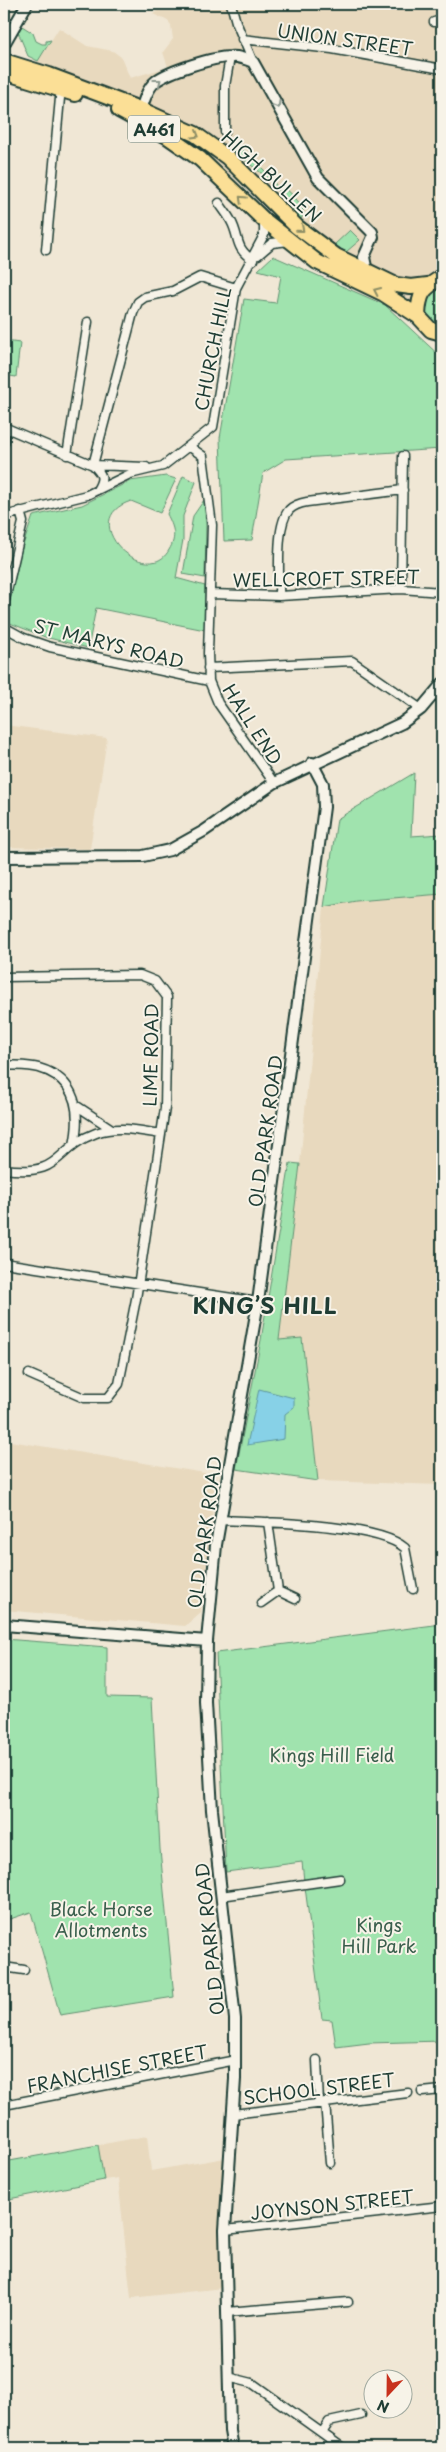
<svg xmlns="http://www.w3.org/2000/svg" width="446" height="2452" viewBox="0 0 446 2452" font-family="'Playpen Sans',sans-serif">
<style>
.built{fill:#e8d9be}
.green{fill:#a0e3ae;stroke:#609071}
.water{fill:#87d1e7;stroke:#5d969f}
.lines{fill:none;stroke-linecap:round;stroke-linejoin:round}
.street-casing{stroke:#1f3d34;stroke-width:11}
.secondary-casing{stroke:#1f3d34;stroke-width:14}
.highway-casing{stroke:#1f3d34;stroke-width:18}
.street{stroke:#f7f3e8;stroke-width:8}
.secondary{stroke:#f7f3e8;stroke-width:10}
.highway{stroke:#fbdf96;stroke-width:14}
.oneway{stroke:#8b988e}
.oneway2{stroke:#8d8e65}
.labels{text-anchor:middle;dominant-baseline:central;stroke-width:4;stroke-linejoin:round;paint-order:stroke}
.shield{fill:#f7f3e8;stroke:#60746a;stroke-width:1}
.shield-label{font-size:16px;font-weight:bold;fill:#1f3d34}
.street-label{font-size:18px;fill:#1f3d34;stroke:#f7f3e8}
.park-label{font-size:18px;fill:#395e4c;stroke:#f7f3e8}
.district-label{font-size:22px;font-weight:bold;letter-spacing:1px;fill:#1f3d34;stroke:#f7f3e8}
</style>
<rect width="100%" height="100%" fill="#f0e7d5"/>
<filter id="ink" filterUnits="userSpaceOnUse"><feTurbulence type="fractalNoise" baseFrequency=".02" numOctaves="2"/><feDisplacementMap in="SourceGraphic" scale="10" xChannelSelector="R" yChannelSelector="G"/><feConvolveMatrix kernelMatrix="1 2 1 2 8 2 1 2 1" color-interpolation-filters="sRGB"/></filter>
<g filter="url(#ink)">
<path class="built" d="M167,4h275v276l-23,28 -24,-15 -70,-33 -44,-33 -2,-6 -24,-24 -56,-50 -163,-76 2,-10 21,-33 28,18 26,5 8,6 9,21 38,-11 -5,-15 10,-13 -2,-14 -3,-4 -15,-7z
M4,725l103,13 -17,111 -86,-2z
M442,894v591l-124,-4 -16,-142 -23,1 21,-176 24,-257 32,-6z
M4,1440l213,35 -16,137 -16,14 -181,-16z
M147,2136l4,35 74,-13 -5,57 3,73 -92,10 -13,-120 -14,2 -6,-35z"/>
<path class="green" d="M22,26l11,7 3,8 6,3h4v-3l5,-1 -13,21 -10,-5 -10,-24z
M232,142c18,13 37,30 48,50l6,-4c7,9 23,20 15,31l-36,-43 -37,-29z
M350,230l10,10 -14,12 -12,-7z
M273,256l112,49 57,53v91l-156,10 -23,14 -11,67 -28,1 -4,-103 24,-139 32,4 5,-27 -23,-6z
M442,287v39c-17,-2 -19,-14 -17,-28l10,-9z
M5,341l15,2 -4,34 -12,-2z
M166,476l10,3 -16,34 -29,-12c-58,19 16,89 38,49 8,-13 5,-22 -2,-36l16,-38 13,6 -13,34v24l-7,38 29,8v44l-109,-22 -8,40 -43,-11 -40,-16 16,-70 12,-35 49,-11 48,-24z
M204,500l2,24 -1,54 -22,-4 10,-58z
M414,773l-3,63 31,-2v60l-86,7 -32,6 13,-88z
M290,1163l10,1 -21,176 23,-2 16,143 -82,-12 25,-129z
M442,1624v417l-73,2 -33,4 -4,-27 -10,-1 -17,-132 39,-5 -2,-8 -38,7 -2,-19 -76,10 -10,-219z
M4,1639l103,8v50l45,1 8,151 14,148 -114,18 -29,-103 -21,7 -6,-1z
M98,2145l6,35 -100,20v-38z"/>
<path class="water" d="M259,1389l35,9v9l-9,7 -1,25 -37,6z"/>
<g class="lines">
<g class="street-casing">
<path id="street" d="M231,4l5,18 17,40
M434,22l8,-2
M242,39l90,10 110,20
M225,132v-46l5,-29
M219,203c4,6 9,12 12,18 9,16 3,27 22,39
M46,250l15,-163
M258,255l14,-12 17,-2
M4,427l89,38 53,2
M4,443l2,-16
M190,447l13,9 9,69 -4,128 1,28 9,22 56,80
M67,455l21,-133
M93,465l40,-152 5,-11 7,-5 28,-6 27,-14 36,11
M93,465c10,10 11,13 4,25
M4,516l83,-21 43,-21 33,-8 50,-39 23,-139 28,-53v-13
M401,589l2,-133
M210,594l69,2 122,-7 41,3
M279,596c1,-21 -4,-70 10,-86 5,-5 12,-7 18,-8l96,-12
M4,604l19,-82 -3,-11
M4,627l20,11 26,9 159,34
M208,668l144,-7 69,48
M4,977l136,-2 15,6 12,16 -2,111 -29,191 -17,85 -11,14h-24l-55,-24
M4,1065c11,1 24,0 35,3 38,11 42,44 35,77
M77,1106l35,23
M4,1169c61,8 48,-20 92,-36 21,-8 44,-2 65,1
M4,1263l254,39
M220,1520c39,2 158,3 185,28l8,41
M268,1522l10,69
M261,1603l17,-12 17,8
M221,1896l119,-17
M4,1967l20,3
M317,2060l2,43
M422,2092l20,-2
M325,2102l5,61
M4,2105l232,-45
M233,2114l175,-21
M225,2230l217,-24
M227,2312l121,-10
M228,2377l24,6 91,65
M322,2433l7,-11 32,-7"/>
</g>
<g class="secondary-casing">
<path id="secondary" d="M4,44l23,-40
M142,116c-2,-9 6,-29 14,-35 13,-10 58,-24 74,-24 8,-1 16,2 23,5l65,116 54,54 1,5 -9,20 3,15
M4,857l139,-1 27,-6 34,-19 70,-48 128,-60 19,-14 21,-25
M4,1625l203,16
M233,2448l-3,-17 -5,-201 10,-151v-60l-23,-209 -6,-107 1,-62 9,-96 42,-243 66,-495 -1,-23 -11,-21"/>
</g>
<g class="highway-casing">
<path id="highway" d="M4,61l45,14 93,35 53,24 32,23 70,70 39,29 60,29 15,2 17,-2
M4,72l71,22
M119,110l48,26 33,23 64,61 53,42 67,32 34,22
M442,277c-19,12 -23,15 -24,39l13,14 11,3"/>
</g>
<use href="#street" class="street"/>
<use href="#secondary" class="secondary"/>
<use href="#highway" class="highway"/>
</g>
<defs><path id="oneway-chevron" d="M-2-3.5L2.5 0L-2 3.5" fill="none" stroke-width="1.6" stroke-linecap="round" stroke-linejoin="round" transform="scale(1.25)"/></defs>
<g class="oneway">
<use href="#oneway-chevron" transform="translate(158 82) rotate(-38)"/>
<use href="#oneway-chevron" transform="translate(277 105) rotate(61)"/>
</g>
<g class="oneway2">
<use href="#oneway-chevron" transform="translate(196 135) rotate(30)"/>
<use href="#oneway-chevron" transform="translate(242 199) rotate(-136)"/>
<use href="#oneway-chevron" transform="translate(301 229) rotate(40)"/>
<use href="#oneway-chevron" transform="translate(377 291) rotate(-155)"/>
</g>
</g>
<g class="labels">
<rect class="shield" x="128" y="115.5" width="52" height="27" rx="4"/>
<g class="shield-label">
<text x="154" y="129">A461</text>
</g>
<g class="street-label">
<text transform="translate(345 39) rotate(8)">UNION STREET</text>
<text transform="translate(272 176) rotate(42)">HIGH BULLEN</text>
<text transform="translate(212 349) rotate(-79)">CHURCH HILL</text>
<text transform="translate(326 578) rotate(-1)">WELLCROFT STREET</text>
<text transform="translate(109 643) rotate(14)">ST MARYS ROAD</text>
<text transform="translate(253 724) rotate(57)">HALL END</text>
<text transform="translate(150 1055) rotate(-89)">LIME ROAD</text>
<text transform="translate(265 1131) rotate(-82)">OLD PARK ROAD</text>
<text transform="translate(204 1532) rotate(-82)">OLD PARK ROAD</text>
<text transform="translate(209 1939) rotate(-96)">OLD PARK ROAD</text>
<text transform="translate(117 2068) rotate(-11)">FRANCHISE STREET</text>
<text transform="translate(319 2088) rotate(-7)">SCHOOL STREET</text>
<text transform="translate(332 2204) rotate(-6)">JOYNSON STREET</text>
</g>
<g class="park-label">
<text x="332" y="1754">Kings Hill Field</text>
<text x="101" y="1908">Black Horse<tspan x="101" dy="21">Allotments</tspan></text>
<text x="379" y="1924">Kings<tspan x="379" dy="21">Hill Park</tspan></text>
</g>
<g class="district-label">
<text x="265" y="1304">KING’S HILL</text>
</g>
</g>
<rect width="446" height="2452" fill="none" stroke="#f7f3e8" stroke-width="20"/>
<rect x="10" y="10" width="426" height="2432" fill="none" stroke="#1f3d34" stroke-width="2" filter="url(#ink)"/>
<g transform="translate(388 2394) rotate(202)"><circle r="24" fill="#f7f3e8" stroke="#a1aaa0"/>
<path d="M0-4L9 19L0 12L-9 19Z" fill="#c8321e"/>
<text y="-8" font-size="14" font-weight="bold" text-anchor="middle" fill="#1f3d34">N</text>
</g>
</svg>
